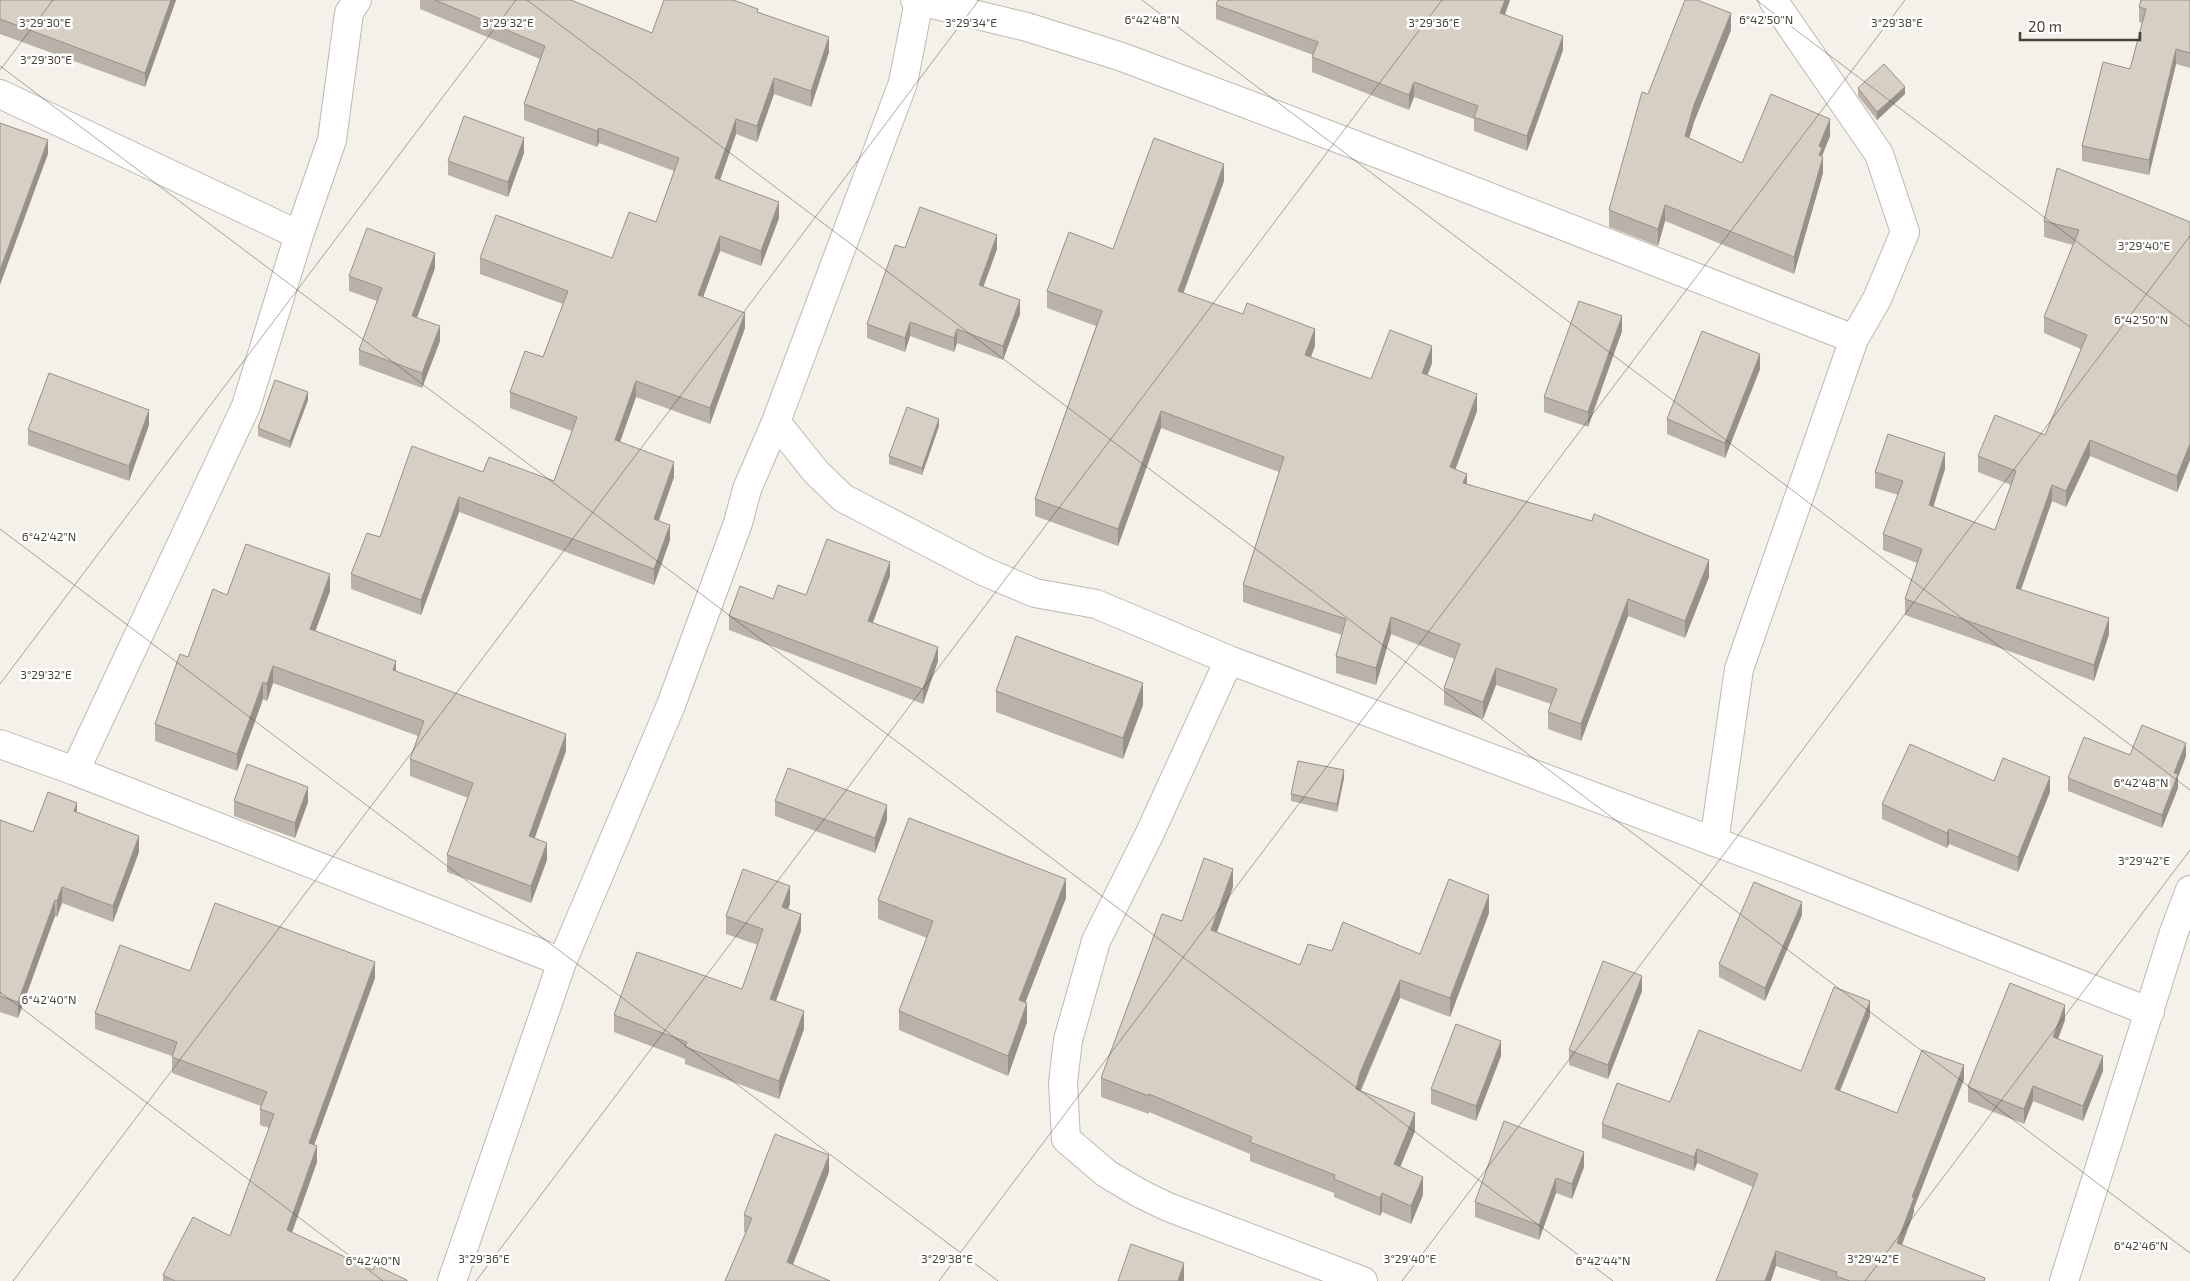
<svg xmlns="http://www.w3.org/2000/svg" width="2190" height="1281" viewBox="0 0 2190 1281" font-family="'Exo 2',sans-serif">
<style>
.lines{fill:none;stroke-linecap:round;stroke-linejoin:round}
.street-casing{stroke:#bfb8ae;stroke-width:30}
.street{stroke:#fff;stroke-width:28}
.wall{fill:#bab2a9}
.shaded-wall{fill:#979189}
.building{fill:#d8cfc4;stroke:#979189}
.ticks{fill:none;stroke:#484239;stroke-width:1;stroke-opacity:0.45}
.ticks-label{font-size:12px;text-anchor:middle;fill:#484239;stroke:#fff;stroke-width:5;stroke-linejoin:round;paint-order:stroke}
</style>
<rect width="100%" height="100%" fill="#f4f1eb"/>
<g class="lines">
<g class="street-casing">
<path id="street" d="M915,0l112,27 95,30 236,89 496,193
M919,1l-16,82 -127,339 40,50 27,26 140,73 52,22 61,11 133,56 561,210 360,142
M0,94l299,141 -53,171 -171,365
M299,235l33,-95 17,-127 8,-13
M1229,660l-80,175 -53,106 -28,99 -5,43 3,56 41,35 34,20 27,13 195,74
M0,744l75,27 487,191
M1714,842l25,-173 115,-330 23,-40 28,-67 -26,-78 -106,-154
M452,1281l110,-319 109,-257 67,-182 9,-34 29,-67
M2064,1281l110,-349 16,-42"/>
</g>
<use href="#street" class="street"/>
</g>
<path class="wall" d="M0,0h176l-31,87 -145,-53z
M420,0h151l81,33 106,-21 71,40 -18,55 -37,-13 -17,48 -21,-8 -16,46 59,38 -18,48 -41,-15 -17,46 42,31 -35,96 -74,-27 -16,45 54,35 -15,43 11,20 -16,45 -195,-73 -38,103 -70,-26v-15l29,-37 103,-65 71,9 18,-50 -62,-23v-16l33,-35 20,-53 -83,-30v-16h132l44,-36 18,-51 -75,-28 -2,4 -73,-27v-16l16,-45 -120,-50z
M1218,0h292l-5,14 58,36 -36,101 -53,-20v-12l-60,-22 -5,13 -97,-38v-15l1,-2 -97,-36v-14z
M2190,0v68l-14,-4 -27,111 -67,-14v-15l48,-77 12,-46 -3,-1v-15z
M1731,30l-37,92 -5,16 53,25 88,-27 -8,20 1,17 -29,101 -129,-53 -7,25 -49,-19v-17l39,-116z
M1858,88l47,6 -28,26 -19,-24z
M524,153l-16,44 -60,-22v-14z
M1224,181l-41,112 132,53 -4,11 60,22 61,-16 -5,12 50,36 -22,59 12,15 242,92 -24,61 -57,-22 -47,125 -33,-12v-17l3,-8 -55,-19 -13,34 -39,-14v-17l10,-29 -63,-25 -15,51 -40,-12v-17l6,-21 -99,-33v-17l36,-113 -118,-44 -43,118 -83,-30v-17l61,-173 -49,-18v-17l66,-42z
M2044,221l146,1v238l-13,32 -87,-36 -24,51 -14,-6 -31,89 88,44 -15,47 -189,-66v-16l12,-36 -34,-13v-16l15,-39 -23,-7v-16l70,-3 -12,37 62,24 16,-45 -33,-13v-16l67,-21 36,-86 -37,-16v-16l29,-72 -29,-8z
M905,248l92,1 -14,38 37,27 -17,46 -46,-17 -3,9 -44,-16 -5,16 -38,-14v-14z
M435,268l-18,50 23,23 -18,47 -63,-23v-15l18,-49 -28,-10v-15z
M1622,331l-34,96 -44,-15v-15z
M1760,369l-35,89 -58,-24v-15z
M308,400l-18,48 -32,-12v-8z
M149,425l-20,56 -101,-36v-15z
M939,426l-17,49 -33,-11v-8z
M890,576l-17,47 65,38 -15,43 -194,-74v-14l44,-17 33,-4z
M330,591l-15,40 81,41 170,79 -32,87 13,22 -16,43 -84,-31v-17l21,-57 -58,-22v-17l8,-23 -145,-53 -6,18 -4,-2 -26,72 -82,-30v-17l33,-67 39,-62z
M996,691l147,14 -20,54 -127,-47z
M2186,756l-8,21v11l-16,40 -94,-37v-13z
M1344,778l-7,34 -46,-11v-7z
M1994,781l56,11 -32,80 -69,-28 -2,4 -65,-29v-15z
M234,801l74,1 -13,36 -61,-22z
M775,801l112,19 -12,33 -100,-37z
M77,812l62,40 -26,70 -51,-19 -5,14 -2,-1 -37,102 -18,-6v-192l33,12z
M1233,887l-16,45 83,33 32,-14 88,3 69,-41 -39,104 -50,-19 -39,93 54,40 -15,36 23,28 -12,29 -29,-12 -2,4 -46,-19v-4l-84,-32v-7l-101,-42v2l-48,-17v-19l81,-157z
M1066,898l-41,104 2,20 -19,54 -109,-46v-19l28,-73 -49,-19v-19z
M790,904l-2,5 13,22 -25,70 28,28 -25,70 -94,-35v-5l-71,-27v-17l128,-26 16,-44 -32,-11v-18z
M1802,915l-37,86 -46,-24v-13z
M190,971l185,7 -61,167 3,17 -25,71 81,37 34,11h-244v-6l67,-39 39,-108 -9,-3v-16l1,-3 -89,-33v-17l-77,-27v-16z
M1642,991l-34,88 -39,-14v-15z
M1870,1016l-30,75 57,22 67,-34 -50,129v4l-12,33 83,36h-164l-45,-15 -23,-79 -56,-24 -3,8 -92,-33v-14l68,-22 131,-31z
M2065,1020l-7,19 45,32 -20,50 -50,-20 -9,23 -56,-22v-15z
M1501,1056l-25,65 -45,-17v-15z
M1584,1167l-12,32 -16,-6 -17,47 -64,-23v-15z
M829,1172l-36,93 -68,16 21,-48 -2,-1v-17z"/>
<path class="shaded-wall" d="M171,0h5l-31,87v-14z
M1505,0h5l-10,28v-15z
M1731,13v17l-37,92 -9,31v-17l9,-31z
M1563,36v14l-36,101v-15z
M829,37v15l-18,55v-16z
M2176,49v15l-27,111v-15z
M774,78v16l-17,48v-16z
M1414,82v15l-5,13v-15z
M1905,87v7l-28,26v-8z
M736,119v15l-21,60v-16z
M1830,119v17l-8,20v5l1,-4v16l-29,101v-17l25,-111z
M599,128v15l-2,4v-16z
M524,138v15l-16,44v-15z
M48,140v14l-48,131v-15z
M1224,164v17l-46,127v-17z
M779,202v16l-18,48v-15z
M1665,205v16l-7,25v-17z
M997,235v14l-18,50v-14z
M720,236v15l-22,60v-16z
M435,253v15l-23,63v-15z
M1020,300v14l-17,46v-14z
M745,313v15l-35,96v-16z
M1622,316v15l-34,96v-15z
M910,322v14l-5,16v-14z
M440,326v15l-18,47v-15z
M957,329v14l-3,9v-14z
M1315,329v17l-10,26v-17z
M1432,346v17l-10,27v-17z
M1760,354v15l-35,89v-15z
M636,381v16l-21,59v-16z
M308,392v8l-18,48v-7z
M1477,394v17l-27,73v-17z
M149,410v15l-20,56v-15z
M1161,411v17l-43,118v-17z
M939,419v7l-17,49v-7z
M2090,440v16l-24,51v-16z
M2190,444v16l-13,32v-16z
M1945,453v16l-16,52v-16z
M674,462v15l-20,57v-15z
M1467,474v17l-4,-8z
M2052,485v16l-36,103v-16z
M459,497v15l-38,103v-15z
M670,525v15l-16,45v-16z
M1709,560v17l-24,61v-17z
M890,562v14l-22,59v-14z
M330,574v17l-20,55v-17z
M1628,599v17l-47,125v-17z
M1391,617v17l-15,51v-17z
M2109,618v16l-15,47v-16z
M938,647v14l-15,43v-15z
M396,661v17l-3,-8z
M273,666v17l-6,18v-17z
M1496,668v17l-13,34v-17z
M263,682v17l-26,72v-17z
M1143,683v22l-20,54v-21z
M566,734v17l-37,103v-18z
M2186,743v13l-8,21v11l-16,40v-13l12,-42z
M1344,770v8l-7,34v-8z
M2050,777v15l-32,80v-15z
M308,787v15l-13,36v-15z
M77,803v16l-3,-8z
M887,805v15l-12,33v-15z
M1949,829v15l-2,4v-15z
M139,836v16l-26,70v-16z
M547,843v17l-16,43v-17z
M1233,869v18l-22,61v-18z
M1066,879v19l-47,121v-19z
M790,886v18l-8,20v-17z
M62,887v16l-5,14v-16z
M1489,895v18l-39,104v-19z
M55,900v16l-37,102v-16z
M1802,902v13l-37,86v-13z
M801,914v17l-31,86v-18z
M375,962v16l-66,181v-16z
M1642,976v15l-34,88v-14z
M1400,980v18l-40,93 -4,-2 4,-16z
M1870,1001v15l-35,87v-14z
M1027,1003v19l-19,54v-20z
M2065,1005v15l-12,32v-15z
M804,1011v18l-25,70v-18z
M1501,1041v15l-25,65v-15z
M2103,1056v15l-20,50v-15z
M1964,1065v14l-50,129v4l-17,46v-15l15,-46z
M2033,1086v15l-9,23v-15z
M1415,1113v18l-21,51v-18z
M317,1146v16l-30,84v-16z
M1697,1149v14l-3,8v-14z
M1584,1152v15l-12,32v-15z
M829,1155v17l-42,107v-17z
M1423,1177v18l-12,29v-18z
M1556,1178v15l-17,47v-15z
M1382,1193v19l-2,4v-18z
M1776,1251v15l-5,15h-6z
M1184,1263v18h-6z"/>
<path class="building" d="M0,0h171l-26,73 -145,-54z
M435,0h136l81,33 12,-33h69l25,9 -1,3 72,25 -18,54 -37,-13 -17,48 -21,-7 -21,59 64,24 -18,49 -41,-15 -22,59 47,18 -35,95 -74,-27 -21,59 59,22 -20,57 16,6 -16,44 -195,-72 -38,103 -70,-26 16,-41 13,4 32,-91 71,26 6,-15 65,24 23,-64 -67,-25 15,-41 18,6 25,-66 -88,-33 16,-43 116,43 17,-46 27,10 23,-64 -80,-30 -2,3 -73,-27 21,-58z
M1218,0h287l-5,13 63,23 -36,100 -53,-19 4,-11 -64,-24 -5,13 -97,-38 6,-15 -102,-37z
M1685,0h12l34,13 -37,92 -9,31 57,27 29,-69 59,25 -11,27 3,2 -3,7 4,2 -29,100 -129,-52 -7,24 -49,-19 33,-118 6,2z
M2141,0h49v53l-14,-4 -27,111 -67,-14 21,-84 27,7 16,-60 -7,-2z
M1884,64l21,23 -28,25 -19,-24z
M464,116l60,22 -16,44 -60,-21z
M0,123l48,17 -48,130z
M1154,138l70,26 -46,127 65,23 4,-11 68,26 -10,26 66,24 19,-49 42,16 -10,27 55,21 -27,73 17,7 -4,9 129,38 2,-7 115,46 -24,61 -57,-22 -47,125 -33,-12 9,-23 -61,-21 -13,34 -39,-14 16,-44 -69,-27 -15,51 -40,-12 10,-37 -103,-34 41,-128 -123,-46 -43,118 -83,-30 67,-188 -55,-20 22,-59 44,17z
M2057,168l133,54v222l-13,32 -87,-36 -24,51 -14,-6 -36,103 93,30 -15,47 -189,-66 17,-50 -39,-15 20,-53 -28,-9 13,-38 57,19 -16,52 66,25 21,-59 -38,-15 17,-41 50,20 42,-100 -43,-18 35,-87 -35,-9z
M920,207l77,28 -18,50 41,15 -17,46 -46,-17 -3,9 -44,-16 -5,16 -38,-14 28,-79 10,3z
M367,228l68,25 -23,63 28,10 -18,47 -63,-23 23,-62 -33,-12z
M1579,301l43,15 -34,96 -44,-15z
M1702,331l58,23 -35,89 -58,-24z
M49,373l100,37 -20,56 -101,-36z
M275,380l33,12 -18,49 -32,-13z
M907,407l32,12 -17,49 -33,-12z
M827,539l63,23 -22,59 70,26 -15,42 -194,-73 11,-30 33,13 5,-14 28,10z
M246,544l84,30 -20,55 86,32 -3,9 173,64 -37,102 18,7 -16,43 -84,-31 26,-72 -63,-24 14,-38 -151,-55 -6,18 -4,-2 -26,72 -82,-30 25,-70 8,3 25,-68 14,6z
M1016,636l127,47 -20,55 -127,-47z
M2142,725l44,18 -12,30 4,1 -16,41 -94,-37 16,-41 46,18z
M1910,744l84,37 9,-23 47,19 -32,80 -69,-28 -2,4 -65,-29z
M1298,761l46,9 -7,34 -46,-10z
M247,764l61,23 -13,36 -61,-22z
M788,768l99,37 -12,33 -100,-37z
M48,792l29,11 -3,8 65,25 -26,70 -51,-19 -5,14 -2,-1 -37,102 -18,-6v-176l33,12z
M909,818l157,61 -47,121 8,3 -19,53 -109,-45 34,-90 -55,-21z
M1204,858l29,11 -22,61 89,35 8,-21 24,7 11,-29 77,32 29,-75 40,16 -39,103 -50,-18 -40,93 -4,16 59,24 -21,51 29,13 -12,29 -29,-13 -2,5 -46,-19 1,-4 -85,-33 2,-5 -103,-43v2l-48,-18 61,-164 20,7z
M743,869l47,17 -8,21 19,7 -31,85 34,12 -25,70 -94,-34 2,-5 -73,-27 23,-63 105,37 21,-60 -37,-13z
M1754,882l48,20 -37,86 -46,-24z
M215,903l160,59 -66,181 8,3 -30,84 86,40 2,-5 32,15v1h-232l-12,-6 30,-58 37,19 44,-122 -14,-5 7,-17 -95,-35 5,-15 -82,-29 25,-68 70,26z
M1603,961l39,15 -34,89 -39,-15z
M2010,983l55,22 -12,32 50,19 -20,50 -50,-20 -9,23 -56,-22z
M1834,987l36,14 -35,88 62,24 25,-63 42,15 -52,132 2,1 -17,45 88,35 -1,3h-134l-14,-5 1,-4 -61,-21 -11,30h-49l42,-107 -61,-25 -3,8 -92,-33 15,-41 53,19 29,-72 102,41z
M1456,1024l45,17 -25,65 -45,-17z
M1504,1121l80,31 -12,32 -16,-6 -17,47 -64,-23z
M775,1134l54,21 -42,107 43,19h-105l27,-63 -8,-3z
M1131,1244l53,19 -6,18h-60z"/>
<path class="ticks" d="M527,0l1663,1253M1142,0l1048,790M1756,0l434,327M0,66l1613,1215M0,70l53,-70M0,529l998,752M0,684l516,-684M0,992l383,289M13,1281l966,-1281M476,1281l966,-1281M939,1281l966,-1281M1402,1281l788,-1045M1865,1281l325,-431"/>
<g class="ticks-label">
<text x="1152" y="24">6°42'48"N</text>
<text x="1766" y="24">6°42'50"N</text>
<text x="45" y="27">3°29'30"E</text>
<text x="508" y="27">3°29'32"E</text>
<text x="971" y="27">3°29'34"E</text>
<text x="1434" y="27">3°29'36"E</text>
<text x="1897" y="27">3°29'38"E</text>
<text x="46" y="64">3°29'30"E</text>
<text x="2144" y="250">3°29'40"E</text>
<text x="2141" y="324">6°42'50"N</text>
<text x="49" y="541">6°42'42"N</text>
<text x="46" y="679">3°29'32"E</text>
<text x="2141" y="787">6°42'48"N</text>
<text x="2144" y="865">3°29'42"E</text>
<text x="49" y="1004">6°42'40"N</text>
<text x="2141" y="1250">6°42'46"N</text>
<text x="484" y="1263">3°29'36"E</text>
<text x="947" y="1263">3°29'38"E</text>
<text x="1410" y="1263">3°29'40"E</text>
<text x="1873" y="1263">3°29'42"E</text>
<text x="373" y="1265">6°42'40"N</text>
<text x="1603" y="1265">6°42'44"N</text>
</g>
<path d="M2020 32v8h120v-8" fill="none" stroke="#484239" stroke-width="2.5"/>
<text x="2028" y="32" font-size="15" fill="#484239" stroke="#ffffff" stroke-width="4" paint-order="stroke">20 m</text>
</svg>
